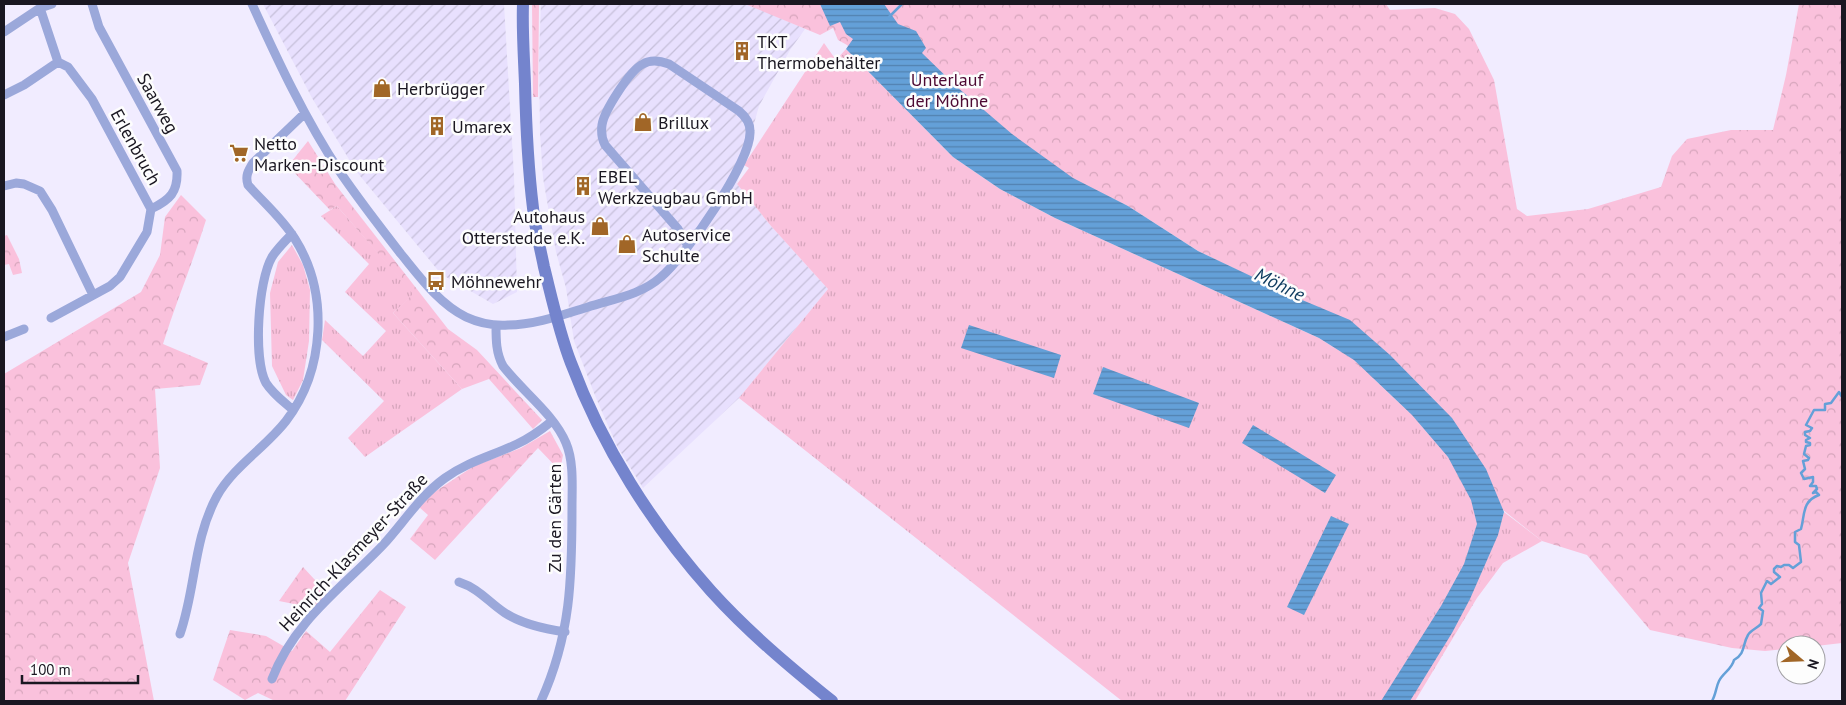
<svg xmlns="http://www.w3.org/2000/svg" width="1846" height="705" viewBox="0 0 1846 705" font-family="'PT Sans',sans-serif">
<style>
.industrial{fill:url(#industrial-furrows)}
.grass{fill:url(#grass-tufts)}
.forest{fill:url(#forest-crowns);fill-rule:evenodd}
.water{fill:url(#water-rules)}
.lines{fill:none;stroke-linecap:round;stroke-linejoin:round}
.stream{stroke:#64a0d8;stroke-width:2.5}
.street{stroke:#9ba8da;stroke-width:9}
.secondary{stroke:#7484cd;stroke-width:12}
.labels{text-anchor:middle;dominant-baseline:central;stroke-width:5;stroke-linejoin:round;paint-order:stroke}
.poi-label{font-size:18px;fill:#1a1721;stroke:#fdfdfd;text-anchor:start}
.park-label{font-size:18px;fill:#4d0933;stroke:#fdfdfd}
.street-label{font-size:18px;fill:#1a1721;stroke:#fdfdfd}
.water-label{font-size:19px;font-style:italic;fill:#0d3a5e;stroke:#fdfdfd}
</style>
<defs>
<pattern id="industrial-furrows" width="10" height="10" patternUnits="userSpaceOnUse" patternTransform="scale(1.25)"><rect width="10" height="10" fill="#e8e0fe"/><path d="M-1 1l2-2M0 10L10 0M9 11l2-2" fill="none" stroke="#c6bfd9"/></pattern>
<pattern id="grass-tufts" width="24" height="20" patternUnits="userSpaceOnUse" patternTransform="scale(1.25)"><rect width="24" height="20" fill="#fac1dc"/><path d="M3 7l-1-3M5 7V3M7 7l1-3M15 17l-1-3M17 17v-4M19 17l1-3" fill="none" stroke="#d6a5bc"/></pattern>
<pattern id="forest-crowns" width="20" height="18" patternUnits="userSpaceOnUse" patternTransform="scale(1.25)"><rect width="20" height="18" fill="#fac1dc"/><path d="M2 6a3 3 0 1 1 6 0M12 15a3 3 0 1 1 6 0" fill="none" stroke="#d6a5bc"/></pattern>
<pattern id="water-rules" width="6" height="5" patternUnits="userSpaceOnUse" patternTransform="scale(1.25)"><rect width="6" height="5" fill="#64a0d8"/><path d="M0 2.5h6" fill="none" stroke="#5281af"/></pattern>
</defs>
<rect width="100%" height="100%" fill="#f1ecff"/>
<path class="industrial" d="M263,4h241l10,172 3,116 -24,12 -52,-30 -85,-103 -44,-73z
M541,4h208l56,25 -15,21 -31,56 -22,78 34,42 57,63 -89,109 -96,90 -26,-42 -21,-48 -22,-57 -8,-53 -10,-36 -13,-74 -3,-44 -1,-77z"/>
<path class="grass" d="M824,43l12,17 10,-11 107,108 47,32 55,29 264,120 35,22 58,55 36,42 23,43 6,24 -13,40 -83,137h-259l-383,-303 89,-109 -57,-63 -34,-42 12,-16 -5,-3z
M337,206l77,88 -21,19 69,76 -97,68 -17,-19 36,-37 -62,-61 3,-20 38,36 23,-25 -41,-39 24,-28 -48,-48z
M292,245l11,20 7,25 -1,51 -6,39 -10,20 -7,-5 -14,-29 -2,-73 8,-31z
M1504,512l38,29 -39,22 -26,35 -62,103h-5l88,-166z"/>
<path class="forest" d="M532,4h7l-1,93h-5z
M745,4h641l4,6 45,-2 20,6 14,15 25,51 23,129 10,7 61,-7 73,-22 11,-31 15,-17 44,-9h42l13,-55 13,-71h43v639l-26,3 -30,-1v4l-21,2 -33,-3 -82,-18 -63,-75 -45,-14 -39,-31 -2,19 -7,22 -32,71 -49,79h-34c19,-30 37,-60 56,-90 14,-23 32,-48 37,-75 11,-66 -94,-159 -144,-193l-429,-245 -52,-53 -9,-5 -5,-12 -13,7zM1081,183l47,23 70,45 70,34 -39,-13z
M308,141l27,43 113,145 29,21 65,70 -9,9 -44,-50 -27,10 -69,-76 20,-19 -76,-88 -7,4 -42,-44z
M181,195l25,25c-13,42 -30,82 -43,124l45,19 -8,22 -45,4 5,79 -32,95 26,138h-150v-327l137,-82 19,-37 5,-38z
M7,235l12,24 3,14 -9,2 -4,-11 -5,1v-29z
M550,431l13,24 -3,16 -22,-23 -103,112 -25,-21 18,-24 -9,-8 14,-14 41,-27 47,-18z
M303,567l24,26 -13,15 -35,-7z
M380,590l26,17 -61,94h-70l-17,-8 -13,7 -32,-20 17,-50 36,6 26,15 14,-20 24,21z"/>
<path class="water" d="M820,4h64l14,20 18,7 10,17 -4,5 35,34 55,47 61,44 55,28 70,45 97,46 55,23 40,35 62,63 34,51 18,43 -6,23 -28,64 -18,34 -42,68h-29l60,-95 23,-42 13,-40 -6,-24 -23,-43 -36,-42 -58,-55 -35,-22 -264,-120 -55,-29 -47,-32 -107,-108 7,-10 -7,-5 -6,-12 -10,4z
M969,325l92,30 -7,23 -93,-30z
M1103,367l96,36 -10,25 -96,-34z
M1253,425l83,50 -11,18 -83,-50z
M1331,516l18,8 -45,91 -17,-8z"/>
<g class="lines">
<path class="stream" d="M889,17l13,-13
M1712,701c4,-7 4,-14 7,-20 4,-8 13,-12 15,-21 12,-7 8,-15 14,-25 2,-4 9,-7 13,-11l2,-13 -4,-3 3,-4 -1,-11 6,-12 4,3 9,-7 -6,-5v-3l3,-3 4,1 3,-2h5l4,3 8,-6 -2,-17 -4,-3v-10l6,-3c4,-15 1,-28 18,-34l-3,-3 -3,1 4,-4 -1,-3h-6l3,-4v-5l-9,2 -3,-6 4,-4 -2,-8 5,-1 1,-2 -5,-4 2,-8 4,-1v-2l-4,-1v-2l4,-2 -5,-3v-3l5,-1 2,-3 -6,-3 8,-15h11v-6l6,-1 8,-11 3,5"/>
<path class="street" d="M92,4l7,23 78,144c1,21 -7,29 -26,38
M252,4c26,57 53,115 88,168 19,28 40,55 61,82 18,22 38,50 65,63 13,6 27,9 42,8 27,0 54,-10 80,-18 25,-8 53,-12 73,-30 24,-20 91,-116 89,-146 0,-9 -5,-15 -11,-20l-70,-47c-8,-3 -18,-5 -26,0 -13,6 -39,47 -41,61 -1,7 0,14 3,20l73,84 10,17
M40,8l18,54 10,5 24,32 59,110 -4,23 -27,45 -10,9 -59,32
M4,32l36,-24 12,-4
M4,95l20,-10 34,-23
M4,186l12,-3 8,1 16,7 12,19 41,85
M292,234c-7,7 -15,15 -20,23 -14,24 -19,102 -6,126 7,11 18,19 27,27
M496,325c0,15 0,28 7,41 19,25 51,48 63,77 8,19 6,43 6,64 0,71 -1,128 -31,194
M4,337l20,-8
M459,582c21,7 28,19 46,31 17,11 39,16 60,19
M180,634c16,-46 13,-94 37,-138 17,-30 48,-48 69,-75 39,-51 43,-128 9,-182 -12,-20 -32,-37 -47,-54 -3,-9 0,-14 5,-22l52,-50
M272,679c22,-58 70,-91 111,-134 21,-23 37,-49 62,-67 24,-17 47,-22 72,-34 13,-6 24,-14 35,-23"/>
<path class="secondary" d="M523,4c-1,26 1,53 2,80 1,41 3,83 8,124 2,20 7,39 11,59 8,32 15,65 27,96 31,83 81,162 140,228 37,41 79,76 121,110"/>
</g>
<defs>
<g id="building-bare" transform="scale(1.5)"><path d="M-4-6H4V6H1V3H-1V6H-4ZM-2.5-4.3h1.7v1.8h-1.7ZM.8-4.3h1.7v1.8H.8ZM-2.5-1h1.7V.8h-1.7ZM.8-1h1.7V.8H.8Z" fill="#a16627" stroke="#fdfdfd" stroke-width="2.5" paint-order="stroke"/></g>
<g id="shop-bare" transform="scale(1.5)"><path d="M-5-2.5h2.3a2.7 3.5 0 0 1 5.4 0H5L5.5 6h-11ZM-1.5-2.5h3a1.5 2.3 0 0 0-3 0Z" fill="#a16627" stroke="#fdfdfd" stroke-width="2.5" paint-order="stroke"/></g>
<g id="supermarket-bare" transform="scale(1.5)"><path d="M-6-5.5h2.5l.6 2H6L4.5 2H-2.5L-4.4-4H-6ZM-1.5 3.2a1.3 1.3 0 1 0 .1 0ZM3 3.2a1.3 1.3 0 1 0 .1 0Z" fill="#a16627" stroke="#fdfdfd" stroke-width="2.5" paint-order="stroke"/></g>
<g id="bus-bare" transform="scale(1.5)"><path d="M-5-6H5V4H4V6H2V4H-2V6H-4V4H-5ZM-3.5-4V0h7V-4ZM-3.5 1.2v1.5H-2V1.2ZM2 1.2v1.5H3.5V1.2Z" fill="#a16627" stroke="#fdfdfd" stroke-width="2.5" paint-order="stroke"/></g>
</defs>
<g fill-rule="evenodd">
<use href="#building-bare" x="742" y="51"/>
<use href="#shop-bare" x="382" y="88"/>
<use href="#shop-bare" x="643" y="122"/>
<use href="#building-bare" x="437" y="126"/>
<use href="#supermarket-bare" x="239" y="153"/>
<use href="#building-bare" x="583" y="186"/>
<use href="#shop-bare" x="600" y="226"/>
<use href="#shop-bare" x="627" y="244"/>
<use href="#bus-bare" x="436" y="281"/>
</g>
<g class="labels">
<g class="poi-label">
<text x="757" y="41">TKT<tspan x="757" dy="21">Thermobehälter</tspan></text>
<text x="397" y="88">Herbrügger</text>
<text x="658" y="122">Brillux</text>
<text x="452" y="126">Umarex</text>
<text x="254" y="143">Netto<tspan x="254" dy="21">Marken-Discount</tspan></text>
<text x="598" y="176">EBEL<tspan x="598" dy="21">Werkzeugbau GmbH</tspan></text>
<text x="585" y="216" text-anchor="end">Autohaus<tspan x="585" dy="21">Otterstedde e.K.</tspan></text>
<text x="642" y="234">Autoservice<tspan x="642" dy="21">Schulte</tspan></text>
<text x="451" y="281">Möhnewehr</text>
</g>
<g class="park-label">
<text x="947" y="79">Unterlauf<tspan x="947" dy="21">der Möhne</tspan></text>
</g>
<g class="street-label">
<text transform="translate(158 103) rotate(61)">Saarweg</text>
<text transform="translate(136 147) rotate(61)">Erlenbruch</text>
<text transform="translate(554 518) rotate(-90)">Zu den Gärten</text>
<text transform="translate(353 552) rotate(-47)">Heinrich-Klasmeyer-Straße</text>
</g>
<g class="water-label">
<text transform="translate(1280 284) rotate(26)">Möhne</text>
</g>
</g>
<rect width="1846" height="705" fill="none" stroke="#1a1721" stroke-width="10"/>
<g transform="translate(1801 660) rotate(109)"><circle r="24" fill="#fdfdfd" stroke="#a2a1a5"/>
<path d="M0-4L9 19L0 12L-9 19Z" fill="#a16627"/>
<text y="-8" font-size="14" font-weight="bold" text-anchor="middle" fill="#1a1721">N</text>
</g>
<path d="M22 675v8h116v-8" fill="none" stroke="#1a1721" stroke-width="2.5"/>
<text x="30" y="675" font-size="15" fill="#1a1721" stroke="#fdfdfd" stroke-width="4" paint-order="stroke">100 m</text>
</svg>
